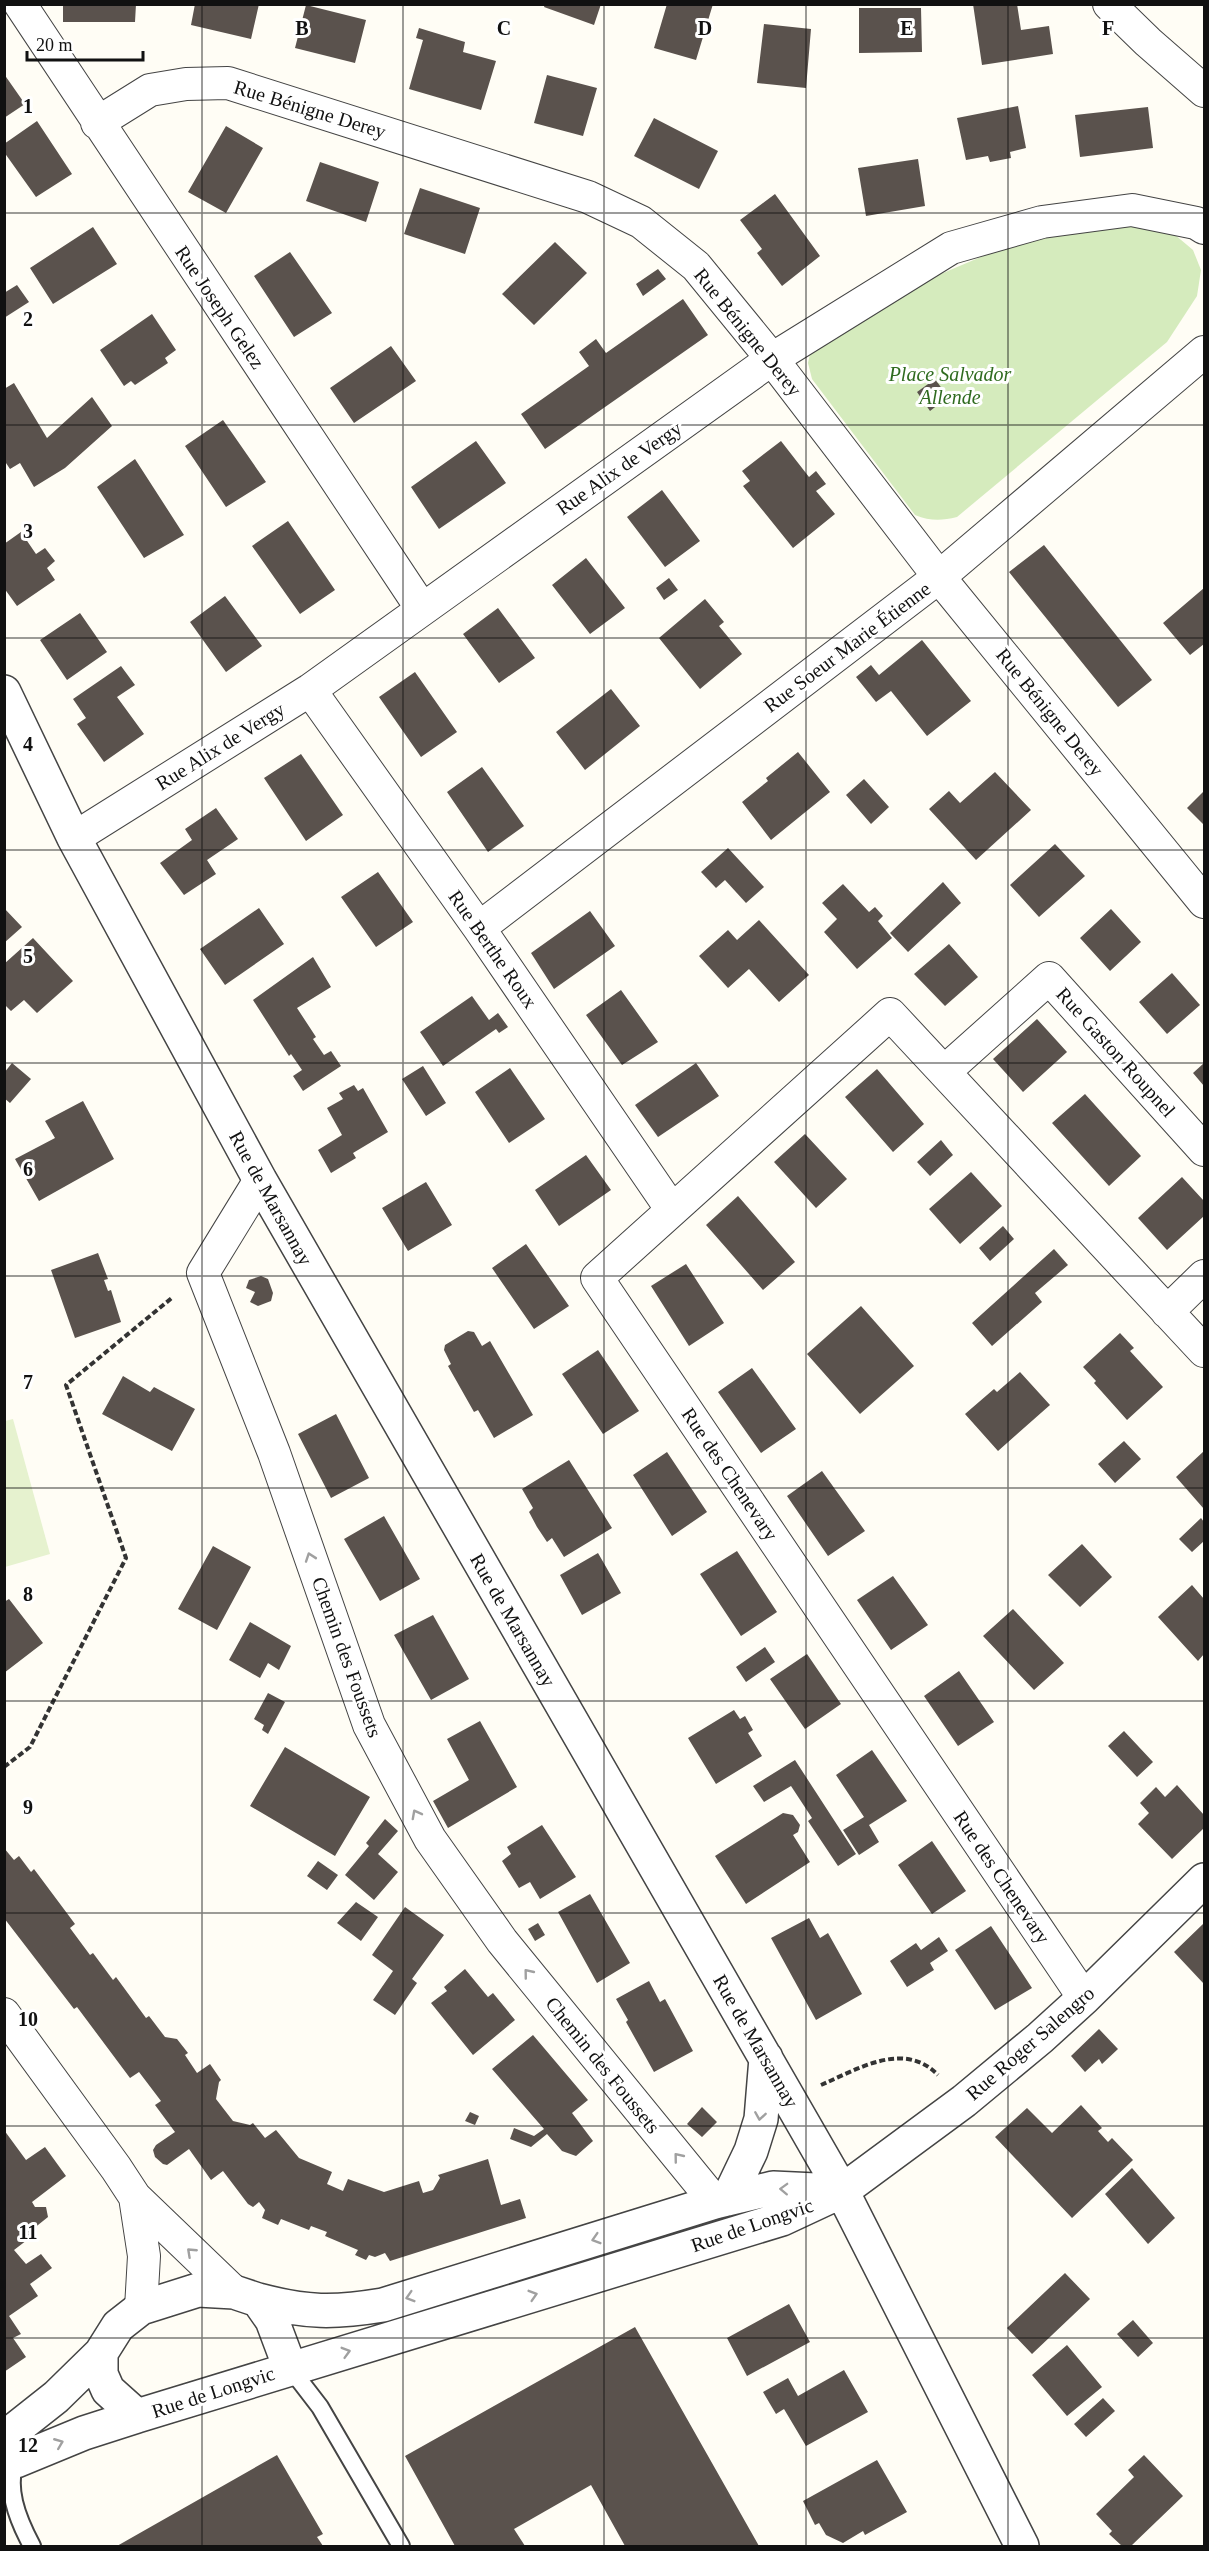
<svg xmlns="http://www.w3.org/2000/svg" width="1209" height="2551" viewBox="0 0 1209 2551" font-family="'Times New Roman',serif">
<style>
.green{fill:#d5ebbd}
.pitch{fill:#e6f2cf}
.building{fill:#5a524d}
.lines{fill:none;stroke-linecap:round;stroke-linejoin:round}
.service-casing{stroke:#444;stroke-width:20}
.minor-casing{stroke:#444;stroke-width:34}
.tertiary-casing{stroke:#444;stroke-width:36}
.path{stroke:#333;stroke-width:4;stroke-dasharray:6 3;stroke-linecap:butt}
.service{stroke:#fff;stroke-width:16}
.minor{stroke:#fff;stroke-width:32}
.tertiary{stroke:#fff;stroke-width:33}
.oneway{stroke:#a0a0a0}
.grid{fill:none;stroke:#111;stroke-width:1.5;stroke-opacity:0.55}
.labels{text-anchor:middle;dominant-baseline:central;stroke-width:6;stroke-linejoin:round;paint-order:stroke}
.street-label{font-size:20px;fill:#111;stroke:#fff}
.park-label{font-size:20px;font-style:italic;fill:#2f6b1f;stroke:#fff}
.grid-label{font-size:20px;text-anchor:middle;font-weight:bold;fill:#111;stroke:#fff;stroke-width:6;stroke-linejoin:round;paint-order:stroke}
</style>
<rect width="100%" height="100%" fill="#fffdf5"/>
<path class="green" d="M1110,217l58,12 25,21 8,20 -4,26 -30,46 -210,175c-16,4 -27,4 -42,-2l-103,-136 -4,-16 3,-14 92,-59 132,-56z"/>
<path class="pitch" d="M13,1419l37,135 -45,13v-146z"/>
<path class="building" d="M63,4h73l-1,18h-72z
M195,4h64l-8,35 -60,-14z
M545,4h56l-7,21 -50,-18z
M667,4h46l-17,56 -42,-12z
M973,4h44l4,26 28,-4 4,28 -71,11z
M306,5l60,15 -11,43 -60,-15z
M859,8h62l1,44 -63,1z
M764,24l47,5 -5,59 -49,-5z
M419,28l46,14 -2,10 33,9 -15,49 -72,-21 14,-49 -7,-2z
M4,74l21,30 -21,14z
M547,75l50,13 -14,48 -49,-13z
M1018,106l8,42 -16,4 1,6 -21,4 -2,-6 -22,4 -9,-42z
M1148,107l5,41 -73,9 -5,-42z
M654,118l64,33 -19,38 -65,-33z
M37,121l35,53 -36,23 -32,-45v-8z
M226,126l37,22 -37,65 -38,-21z
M918,159l7,47 -59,10 -8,-48z
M320,162l59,20 -13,40 -60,-21z
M420,188l60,20 -15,46 -61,-20z
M775,194l45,62 -38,30 -25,-33 5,-4 -22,-29z
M93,227l24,37 -64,40 -23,-36z
M555,242l32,31 -53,52 -32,-31z
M290,252l42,61 -38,24 -40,-61z
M658,269l8,10 -23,17 -7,-12z
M17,285l12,17 -25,16v-25z
M683,299l25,36 -163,114 -24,-35 68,-48 -10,-14 17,-13 10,14z
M152,314l24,36 -11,8 3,5 -33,22 -4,-4 -7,5 -24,-36z
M391,346l25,35 -62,42 -24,-35z
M935,379l13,18 -18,14 -13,-19z
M14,383l33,55 45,-41 20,29 -47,42 -31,19 -14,-24 -10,6 -6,-9v-71z
M223,420l43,62 -40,25 -41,-61z
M476,441l30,42 -67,46 -28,-42z
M781,441l28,36 7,-6 10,13 -10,7 19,23 -42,34 -50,-62 7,-5 -8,-10z
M135,459l49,76 -40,23 -47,-71z
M662,490l38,51 -35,26 -38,-50z
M288,521l47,69 -35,24 -48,-68z
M21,532l15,22 9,-6 10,13 -8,7 8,12 -38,26 -13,-18v-44z
M1044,545l108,135 -34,27 -109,-135z
M586,558l39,50 -35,26 -38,-49z
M669,578l9,12 -14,10 -8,-12z
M1204,588v56l-14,11 -27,-32z
M225,596l37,50 -36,26 -36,-50z
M705,599l19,23 -5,4 23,28 -42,35 -41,-51z
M498,608l37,50 -36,25 -36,-49z
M80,613l27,39 -40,28 -27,-40z
M922,640l49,61 -44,35 -36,-45 -15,11 -20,-25 15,-12 8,10z
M121,666l14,19 -18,12 27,37 -40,28 -27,-38 9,-6 -13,-19z
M415,672l42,60 -36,25 -42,-60z
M611,689l29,37 -55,44 -29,-38z
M798,752l32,40 -59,48 -29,-38 26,-21 -2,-3z
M301,754l42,61 -37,26 -42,-63z
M482,767l42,59 -36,26 -41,-60z
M995,772l36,38 -55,50 -47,-51 20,-18 11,12z
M864,779l25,28 -18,17 -25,-29z
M1204,791v34l-17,-17z
M216,808l22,31 -31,21 9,14 -32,21 -24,-32 32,-23 -7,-11z
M1055,844l30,32 -46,41 -29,-32z
M728,848l36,39 -18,16 -21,-23 -9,8 -15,-16z
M378,872l35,50 -37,25 -35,-50z
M943,882l18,21 -53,49 -18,-19z
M843,884l26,28 6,-5 8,9 -5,5 14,17 -35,31 -33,-37 13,-13 -15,-16z
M4,908l18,19 -18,16z
M259,908l25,36 -59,41 -25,-36z
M1111,909l30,33 -31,29 -30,-33z
M590,911l25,35 -61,43 -23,-36z
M759,920l50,55 -30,27 -30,-33 -21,19 -29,-32 29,-26 9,10z
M33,938l40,43 -36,32 -13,-13 -13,11 -7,-7v-40z
M949,944l29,33 -33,29 -31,-32z
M313,957l18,30 -34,21 19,29 -3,2 11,16 7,-4 10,15 -38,25 -10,-15 9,-6 -11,-16 -2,2 -36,-56z
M1172,973l28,32 -33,29 -28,-32z
M621,990l37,52 -36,23 -36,-50z
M472,996l17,24 9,-7 10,14 -9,6 -3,-4 -53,37 -23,-34z
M1037,1019l30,33 -44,40 -30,-33z
M12,1063l19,16 -21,24 -6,-5v-25z
M696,1063l23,33 -61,41 -23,-32z
M1204,1063v23l-11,-13z
M423,1066l23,37 -20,13 -24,-37z
M510,1068l35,51 -36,24 -34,-51z
M877,1069l47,55 -31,28 -48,-55z
M354,1085l4,6 5,-3 25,44 -35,21 3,5 -25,15 -13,-23 24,-15 -15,-27 16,-9 -4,-6z
M1085,1094l56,62 -32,30 -57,-63z
M83,1101l31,58 -75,42 -24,-42 40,-21 -10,-17z
M805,1134l42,45 -31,29 -42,-46z
M941,1140l12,15 -23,21 -13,-14z
M586,1155l25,35 -52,36 -24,-36z
M971,1172l31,34 -42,38 -31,-35z
M1182,1177l22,24v15l-37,34 -29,-32z
M426,1182l26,43 -44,26 -26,-43z
M738,1196l57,66 -32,28 -57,-65z
M1003,1226l11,13 -24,22 -11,-13z
M526,1244l43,62 -35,23 -42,-61z
M1054,1249l14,16 -33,28 7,9 -50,44 -20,-23z
M98,1253l10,26 -4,1 4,11 3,-1 10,32 -46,16 -24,-68z
M686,1264l38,59 -35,23 -38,-60z
M261,1276l7,3 5,14 -2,8 -13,5 -8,-4 5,-10 -9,-4 3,-8z
M861,1306l53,60 -54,48 -53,-60z
M468,1331l6,1 8,14 8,-5 43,74 -39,23 -16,-28 -4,2 -26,-46 3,-2 -7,-14 1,-5z
M1120,1333l14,15 -4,3 33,36 -36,33 -33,-37 2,-2 -13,-14z
M598,1350l41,61 -36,23 -41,-60z
M752,1368l44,61 -35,24 -43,-61z
M1020,1372l30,33 -52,46 -33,-37 29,-25 3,3z
M123,1376l27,16 4,-5 41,22 -23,42 -70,-37z
M336,1414l33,64 -38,20 -33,-64z
M1124,1441l17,18 -26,24 -17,-19z
M1204,1451v58l-28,-32z
M667,1452l40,60 -35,24 -39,-61z
M569,1460l43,68 -48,29 -12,-19 -5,4 -10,-15 -8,-15 4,-4 -11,-19z
M822,1471l43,60 -37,25 -41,-60z
M384,1516l36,63 -40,22 -36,-62z
M1201,1518l3,4v19l-12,11 -13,-13z
M1082,1544l30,33 -32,30 -32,-32z
M213,1546l38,21 -34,63 -39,-21z
M737,1551l40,61 -36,24 -41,-62z
M598,1553l23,40 -39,22 -22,-40z
M893,1576l35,49 -37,25 -34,-50z
M1192,1585l12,14v55l-6,7 -40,-44z
M9,1599l34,44 -39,30v-71z
M1013,1609l51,54 -30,27 -51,-54z
M433,1615l36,64 -38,21 -37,-65z
M250,1622l41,24 -12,24 -11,-7 -8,15 -31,-18z
M765,1647l10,15 -29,20 -10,-15z
M807,1654l34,50 -36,25 -35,-50z
M959,1671l35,51 -36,24 -34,-50z
M268,1693l17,9 -17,32 -6,-4 2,-5 -10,-6z
M734,1710l6,9 5,-3 8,14 -5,3 14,23 -46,28 -28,-46z
M480,1721l37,66 -69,41 -15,-27 36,-21 -22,-41z
M1124,1731l29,31 -16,15 -29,-31z
M285,1747l85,50 -35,59 -85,-50z
M872,1750l35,51 -38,24 10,17 -20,13 -16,-25 21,-13 -28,-42z
M795,1760l61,94 -18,12 -30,-45 4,-3 -21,-32 -27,16 -11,-16z
M1177,1785l27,30v13l-32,31 -34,-35 11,-11 -9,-10 16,-16 9,10z
M783,1813l10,2 7,10 -2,7 -5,3 17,27 -64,42 -31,-48z
M385,1819l13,12 -20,23 20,18 -24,28 -29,-25 24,-29 -3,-3z
M542,1825l34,52 -36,22 -10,-17 -11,6 -17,-27 9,-7 -4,-7z
M932,1841l34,50 -34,23 -34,-49z
M4,1848l10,12 5,-4 12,16 3,-3 41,55 -5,4 20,27 3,-2 20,27 3,-3 30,41 3,-2 16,21 12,2 11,14 -3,2 12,18 13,-9 11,16 -2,2 -3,17 17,22 17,4 3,-2 12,15 11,-8 23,28 33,14 -5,12 16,7 5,-12 36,13 35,-11 4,12 10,-3 7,-12 -2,-3 50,-16 13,46 19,-6 6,19 -136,43 -5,-8 -10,4 -6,-2 -3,5 -11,-5 3,-5 -33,-14 2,-4 -16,-6 -2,4 -28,-11 -3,6 -16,-7 3,-8 -6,-8 -6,5 -5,-3 -25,-33 -12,9 -22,-31 -22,16 -4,-1 -8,-7 -2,-7 3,-5 19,-13 -20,-27 6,-4 -22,-29 -9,6 -53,-71 -3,2 -70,-91z
M318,1861l20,14 -11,15 -20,-14z
M590,1894l40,69 -33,20 -39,-71z
M356,1902l22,15 -17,24 -24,-18z
M405,1907l39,28 -32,44 5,4 -22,32 -22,-15 20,-29 -21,-16z
M809,1918l11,20 8,-5 34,61 -46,26 -45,-82z
M538,1923l7,12 -10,6 -7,-12z
M1203,1924l1,1v59l-30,-32z
M991,1926l41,62 -37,22 -40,-60z
M939,1937l9,14 -18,12 4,7 -27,17 -17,-26 26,-18 5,7z
M465,1969l23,28 5,-4 22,27 -42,35 -42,-52 16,-12 -3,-4z
M649,1981l11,21 5,-3 28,52 -39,21 -28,-50 2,-2 -12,-21z
M1099,2029l19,20 -16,15 -3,-5 -14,13 -14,-16z
M533,2035l55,65 -16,13 21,28 -17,15 -14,-5 -15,-17 -16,13 -21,-8 4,-11 20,8 10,-7 -52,-60z
M1081,2105l21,23 -4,3 10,11 4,-4 21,22 -61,58 -77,-81 32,-29 25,25z
M702,2107l15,15 -15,15 -15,-13z
M470,2112l9,4 -4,9 -10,-4z
M4,2130l22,30 19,-13 21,29 -34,26 3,5h11l2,10 -20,16 3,4 -17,13 12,14 15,-10 11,14 -22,16 8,12 -29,20 12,18 -8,4 13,19 -22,15z
M1132,2168l43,50 -27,26 -43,-50z
M1065,2273l25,26 -58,55 -25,-26z
M789,2304l21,38 -63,34 -20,-38z
M1133,2320l20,23 -15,14 -21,-23z
M635,2327l124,219h-134l-34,-61 -77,44 11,17h-70l-50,-90z
M1067,2345l35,42 -35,29 -35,-41z
M844,2370l24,42 -62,34 -22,-37 -8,5 -13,-22 25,-14 10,18z
M1103,2398l12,13 -29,26 -12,-13z
M277,2455l46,79 -6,3 6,9h-206z
M1144,2455l39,41 -52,50h-9l-13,-12 3,-3 -16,-17 38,-37 -6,-7z
M877,2460l30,52 -42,23 -2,-4 -20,12 -17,-8 -7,-12 -4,2 -12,-24z"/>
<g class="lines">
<g class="service-casing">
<path id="service" d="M290,2368l30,39 81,139
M18,2456c-15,29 0,64 14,90"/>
</g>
<g class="minor-casing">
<path id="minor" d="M20,4l402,605
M1109,4l39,38 56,49
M97,123l53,-33 36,-6 42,-1 360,114 53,25 55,44 76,93 167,218 265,325
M310,690l169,238 193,282
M74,838l236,-148 462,-331 179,-111 91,-26 90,-12 64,13 8,5
M479,928l460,-351 265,-225
M944,1072l105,-94 155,172
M260,1180l-57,93 71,180 95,272 61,114 72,102 213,261
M1167,1312l37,-36
M1084,1998l-487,-720 293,-264 314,337
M4,2014l112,154 19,29
M141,2308l3,-52 -9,-59 99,95"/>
</g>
<g class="tertiary-casing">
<path id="tertiary" d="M4,692l70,146 186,342 582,1011 180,355
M728,2199l23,-48 10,-32 5,-61
M258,2300c49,13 76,13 125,5l332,-103 58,-14 64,3
M290,2368l-18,-48 -14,-20 -24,-8 -36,-2 -57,18 -23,18 -17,27v21l7,16 29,26 645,-197 60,-28 122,-90 76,-63 44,-40 120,-118
M4,2438l52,-41 45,-44
M4,2463l12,-2 68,-28 53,-17"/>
</g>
<path class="path" d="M4,1767l26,-20 96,-189 -60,-173 107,-88
M821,2085c37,-16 83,-45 117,-10"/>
<use href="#service" class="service"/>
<use href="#minor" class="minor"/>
<use href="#tertiary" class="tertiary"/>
</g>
<defs><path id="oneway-chevron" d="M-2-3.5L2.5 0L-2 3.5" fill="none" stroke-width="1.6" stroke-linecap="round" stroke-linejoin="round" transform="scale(1.5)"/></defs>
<g class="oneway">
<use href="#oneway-chevron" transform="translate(310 1557) rotate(-109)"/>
<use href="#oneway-chevron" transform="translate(416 1814) rotate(-118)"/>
<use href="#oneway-chevron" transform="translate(528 1973) rotate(-129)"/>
<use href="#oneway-chevron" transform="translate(760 2116) rotate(99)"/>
<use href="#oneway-chevron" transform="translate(678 2157) rotate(-129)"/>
<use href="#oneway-chevron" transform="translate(784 2189) rotate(-178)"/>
<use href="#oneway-chevron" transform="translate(596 2239) rotate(163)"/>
<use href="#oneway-chevron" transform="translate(191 2252) rotate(-137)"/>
<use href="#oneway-chevron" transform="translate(533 2295) rotate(-17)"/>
<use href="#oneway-chevron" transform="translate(410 2297) rotate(163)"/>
<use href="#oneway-chevron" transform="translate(346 2352) rotate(-16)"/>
<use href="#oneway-chevron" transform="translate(59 2443) rotate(-22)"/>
</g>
<path class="grid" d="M202,4v2542M403,4v2542M604,4v2542M806,4v2542M1008,4v2542M4,213h1200M4,425h1200M4,638h1200M4,850h1200M4,1063h1200M4,1276h1200M4,1488h1200M4,1701h1200M4,1913h1200M4,2126h1200M4,2338h1200"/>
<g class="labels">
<g class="street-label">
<text transform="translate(310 109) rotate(17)">Rue Bénigne Derey</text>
<text transform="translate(220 307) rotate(56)">Rue Joseph Gelez</text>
<text transform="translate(748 332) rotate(51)">Rue Bénigne Derey</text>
<text transform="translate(619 468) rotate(-35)">Rue Alix de Vergy</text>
<text transform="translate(847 647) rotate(-37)">Rue Soeur Marie Étienne</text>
<text transform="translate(1050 712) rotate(51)">Rue Bénigne Derey</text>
<text transform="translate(220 746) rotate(-32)">Rue Alix de Vergy</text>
<text transform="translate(493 949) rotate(55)">Rue Berthe Roux</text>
<text transform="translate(1116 1052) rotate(48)">Rue Gaston Roupnel</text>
<text transform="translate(271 1198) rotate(61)">Rue de Marsannay</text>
<text transform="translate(730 1474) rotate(56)">Rue des Chenevary</text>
<text transform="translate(513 1620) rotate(60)">Rue de Marsannay</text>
<text transform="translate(347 1657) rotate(70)">Chemin des Foussets</text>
<text transform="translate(1002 1877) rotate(56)">Rue des Chenevary</text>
<text transform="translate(756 2041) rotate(60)">Rue de Marsannay</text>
<text transform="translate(1030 2043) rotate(-41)">Rue Roger Salengro</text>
<text transform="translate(603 2065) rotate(51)">Chemin des Foussets</text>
<text transform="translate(752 2225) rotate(-19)">Rue de Longvic</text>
<text transform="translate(213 2392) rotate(-18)">Rue de Longvic</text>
</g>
<g class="park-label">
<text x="950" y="374">Place Salvador<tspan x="950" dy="23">Allende</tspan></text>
</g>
</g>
<g class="grid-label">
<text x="302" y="35">B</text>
<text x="504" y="35">C</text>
<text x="705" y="35">D</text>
<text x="907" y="35">E</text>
<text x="1108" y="35">F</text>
<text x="28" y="113">1</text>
<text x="28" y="326">2</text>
<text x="28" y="538">3</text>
<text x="28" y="751">4</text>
<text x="28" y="963">5</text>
<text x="28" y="1176">6</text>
<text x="28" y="1389">7</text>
<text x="28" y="1601">8</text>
<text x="28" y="1814">9</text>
<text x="28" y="2026">10</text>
<text x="28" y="2239">11</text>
<text x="28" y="2452">12</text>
</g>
<rect width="1209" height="2551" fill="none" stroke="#111111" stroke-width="12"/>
<path d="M27 51v9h116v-9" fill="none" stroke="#111111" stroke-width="3"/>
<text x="36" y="51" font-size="18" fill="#111111" stroke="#ffffff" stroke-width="4.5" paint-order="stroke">20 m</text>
</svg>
